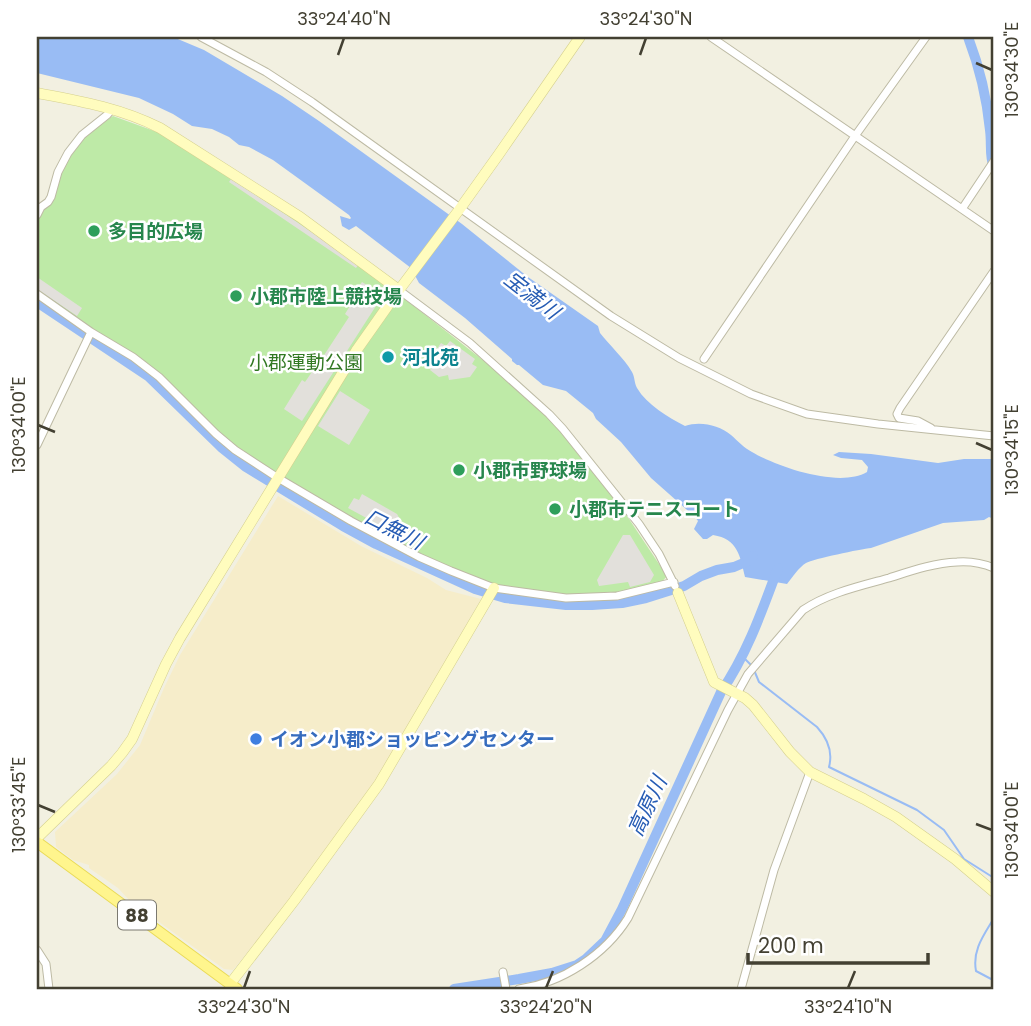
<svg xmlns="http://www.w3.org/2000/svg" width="1031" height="1026" viewBox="0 0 1031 1026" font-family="Poppins,'Noto Sans JP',sans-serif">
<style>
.commercial{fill:#f6edca}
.green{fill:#beeaa7}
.parking{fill:#e2e0db}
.water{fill:#99bcf4}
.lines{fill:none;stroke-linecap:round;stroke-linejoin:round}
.stream{stroke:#99bcf4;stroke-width:2}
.river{stroke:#99bcf4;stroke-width:10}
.street-casing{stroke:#bdbaa4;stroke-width:9}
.secondary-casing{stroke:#d5d08e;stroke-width:11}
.primary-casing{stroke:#eadb58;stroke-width:12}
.street{stroke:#fff;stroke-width:7}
.secondary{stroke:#fffcbe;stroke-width:10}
.primary{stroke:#fff58d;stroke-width:10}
.ticks{fill:none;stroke:#434032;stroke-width:2.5}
.leisure-dot{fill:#2e9e5b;stroke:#fff;stroke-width:2.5}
.culture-dot{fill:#0f9aa8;stroke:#fff;stroke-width:2.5}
.shop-dot{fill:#3f7fe0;stroke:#fff;stroke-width:2.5}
.labels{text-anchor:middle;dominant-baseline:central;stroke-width:5;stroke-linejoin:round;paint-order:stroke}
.shield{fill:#fff;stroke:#7b7970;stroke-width:2}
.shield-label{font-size:18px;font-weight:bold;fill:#434032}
.leisure-label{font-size:19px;font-weight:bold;fill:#27864d;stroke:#fff;text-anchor:start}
.culture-label{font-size:19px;font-weight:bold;fill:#0d838f;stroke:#fff;text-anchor:start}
.park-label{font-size:19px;fill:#327823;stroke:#fff}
.shop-label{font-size:19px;font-weight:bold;fill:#366cbe;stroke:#fff;text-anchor:start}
.water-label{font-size:21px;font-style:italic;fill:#265cb4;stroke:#fff}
.neatline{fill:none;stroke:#434032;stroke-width:2.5}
.ticks-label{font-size:18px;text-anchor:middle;fill:#434032}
</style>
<rect width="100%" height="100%" fill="#f2f0e1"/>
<path class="commercial" d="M278,496l83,50 66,32 19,12 35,9 -106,184 -93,127 -49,60 -9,-1 -94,-68 -12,-13 -29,-20v-3l-16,-5 -17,-13 -1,-15 62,-58 23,-29 24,-57 16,-33z"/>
<path class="green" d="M113,116l44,16 40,24 89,57 96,68 116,91 58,53 51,61 60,90 -6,7 -44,10 -53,3 -23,-2 -55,-11 -37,-17 -17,-5 -81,-41 -110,-68 -22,-19 -59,-58 -123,-84v-74l26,-52 20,-28z"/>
<path class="parking" d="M231,179l54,35 74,50 -3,4 -127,-86z
M37,277l45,31 -5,8 -40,-27z
M362,282l21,13 -81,126 -18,-12 18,-29 3,2 9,-13h1l34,-52 -4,-3 8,-13 -2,-2z
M450,341l25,18 -3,5 5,3 -7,10 -21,3 -1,-5 -9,2 -9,-7 7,-11 -5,-3 9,-13 5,3z
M340,391l30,19 -21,35 -31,-19z
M362,494l35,20 5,9 -6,11 -48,-26 6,-10 5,2z
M623,535h7l24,40 -4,7 -20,5 -2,-5 -29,4 -2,-6z"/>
<path class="water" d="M37,37h136l31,13 78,46 37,25 143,103 66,53 70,49 2,7c10,13 24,25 32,39 3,5 2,11 5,16 10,17 31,29 48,38 15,-5 34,-1 46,9 7,6 13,13 21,17 27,16 88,36 115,20l1,-5 -6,-7 -21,-2 -8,-3 6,-3 32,2 67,9 26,-4h30v60l-5,-2 -5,3 -41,3 -72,25c-10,1 -58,11 -65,15 -7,4 -14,15 -19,21l-42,-7c-5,-21 -7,-38 -32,-42l-6,4h-4l-9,-10 4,-8 -3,-4 -44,-39 -30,-36 -25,-23 -3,-6 -27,-22 -23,-6 -24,-20h-2l-5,-4v-2l-47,-41 -46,-35 -8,-15 -55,-42 -7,4 -7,-4 -2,-10 10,3 1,-1 -2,-3 -76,-55 -24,-13 -10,-2 -10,-8 -17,-8 -20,-3 -19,-12 -34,-16 -102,-25z"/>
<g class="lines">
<path class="stream" d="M742,656l9,9
M754,670l5,12 58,45c11,12 16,25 12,40l88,43 27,20 20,29 30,19
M994,918c-10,17 -22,32 -18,53l17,9 1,3"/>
<path class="river" d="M968,37c11,29 19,62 22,93 2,15 -1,24 4,39
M37,302l111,74 73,71 25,20 97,59 33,18 99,45 30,9 61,7h26l30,-2 24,-5 38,-12 17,-10 16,-6 17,-3 14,-6 5,-5
M454,989l65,-10 33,-6 25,-8 9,-6 19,-18 17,-32 99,-217c26,-38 41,-81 57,-124"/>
<g class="street-casing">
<path id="street" d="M201,37l65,35 46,30 299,214 68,42 72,36 56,20 71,10 116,12
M711,37l283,194
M962,209l32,-48
M37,215l4,-8 7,-5 3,-5 7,-25 10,-19 14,-18 25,-20 5,-6
M399,290l71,53 79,71 14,15 76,95 20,30 16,32
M37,294l54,38 42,25 26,20 57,57 19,16 43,28 73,43 68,36 32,14 43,17 72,10 51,-2 57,-14
M704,359l151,-223 71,-99
M931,428l-13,-7 -19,-3 -2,-4 3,-6 94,-137
M37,445l54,-113
M37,950l9,14 3,25
M503,972l3,17
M519,989c43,-6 86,-34 109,-71l100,-208 20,-36 55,-64c25,-17 57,-24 86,-32 22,-7 45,-15 68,-16 13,-1 25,1 37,6
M741,989l33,-119 36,-98"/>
</g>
<g class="secondary-casing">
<path id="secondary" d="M37,93c43,8 84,15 123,35l140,89 99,73
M678,593l36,89 31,16 8,7 37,47 20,20 54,27 32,18 59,42 39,33
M37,838l74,-72 11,-13 10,-14 34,-75 14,-26 176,-287 43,-61 60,-80 40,-56 81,-117
M230,984l64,-83 85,-117 115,-196"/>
</g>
<g class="primary-casing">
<path id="primary" d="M37,842l200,147"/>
</g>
<use href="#street" class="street"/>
<use href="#secondary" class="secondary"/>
<use href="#primary" class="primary"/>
</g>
<path class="ticks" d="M338,55l6,-17M640,55l6,-17M976,63l16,7M38,425l17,7M976,443l16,7M38,805l17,7M976,824l16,6M244,988l6,-17M546,988l7,-17M848,988l7,-17"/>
<g class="leisure-dot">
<circle cx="94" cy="231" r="7"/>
<circle cx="236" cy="296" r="7"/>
<circle cx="459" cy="470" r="7"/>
<circle cx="555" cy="509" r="7"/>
</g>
<circle class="culture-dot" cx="388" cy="357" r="7"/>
<circle class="shop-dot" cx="256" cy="739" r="7"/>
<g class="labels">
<rect class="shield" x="118" y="900.5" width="38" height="29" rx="5"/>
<g class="shield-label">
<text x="137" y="915">88</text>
</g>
<g class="leisure-label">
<text x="108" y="231">多目的広場</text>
<text x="250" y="296">小郡市陸上競技場</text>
<text x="473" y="470">小郡市野球場</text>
<text x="569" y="509">小郡市テニスコート</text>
</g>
<g class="culture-label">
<text x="402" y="357">河北苑</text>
</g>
<g class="park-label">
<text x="306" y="362">小郡運動公園</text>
</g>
<g class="shop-label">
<text x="270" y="739">イオン小郡ショッピングセンター</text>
</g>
<g class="water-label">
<text transform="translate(532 295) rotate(38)">宝満川</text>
<text transform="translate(394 529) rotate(27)">口無川</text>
<text transform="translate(647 806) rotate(-65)">高原川</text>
</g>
</g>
<rect width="1031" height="1026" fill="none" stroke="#ffffff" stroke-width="77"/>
<path d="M748 953v10h180v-10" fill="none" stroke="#434032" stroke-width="3.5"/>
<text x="758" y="953" font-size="21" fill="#434032" stroke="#ffffff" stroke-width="5" paint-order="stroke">200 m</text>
<rect x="38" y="38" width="954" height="950" class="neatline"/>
<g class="ticks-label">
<text x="344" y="25">33°24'40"N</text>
<text x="646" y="25">33°24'30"N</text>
<text transform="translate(1012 70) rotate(-90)" y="6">130°34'30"E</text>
<text transform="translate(19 425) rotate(-90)" y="6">130°34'00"E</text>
<text transform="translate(1012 450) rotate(-90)" y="6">130°34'15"E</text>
<text transform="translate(19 805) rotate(-90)" y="6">130°33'45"E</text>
<text transform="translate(1012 830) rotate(-90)" y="6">130°34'00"E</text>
<text x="244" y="1013">33°24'30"N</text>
<text x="546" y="1013">33°24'20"N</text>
<text x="848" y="1013">33°24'10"N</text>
</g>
</svg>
